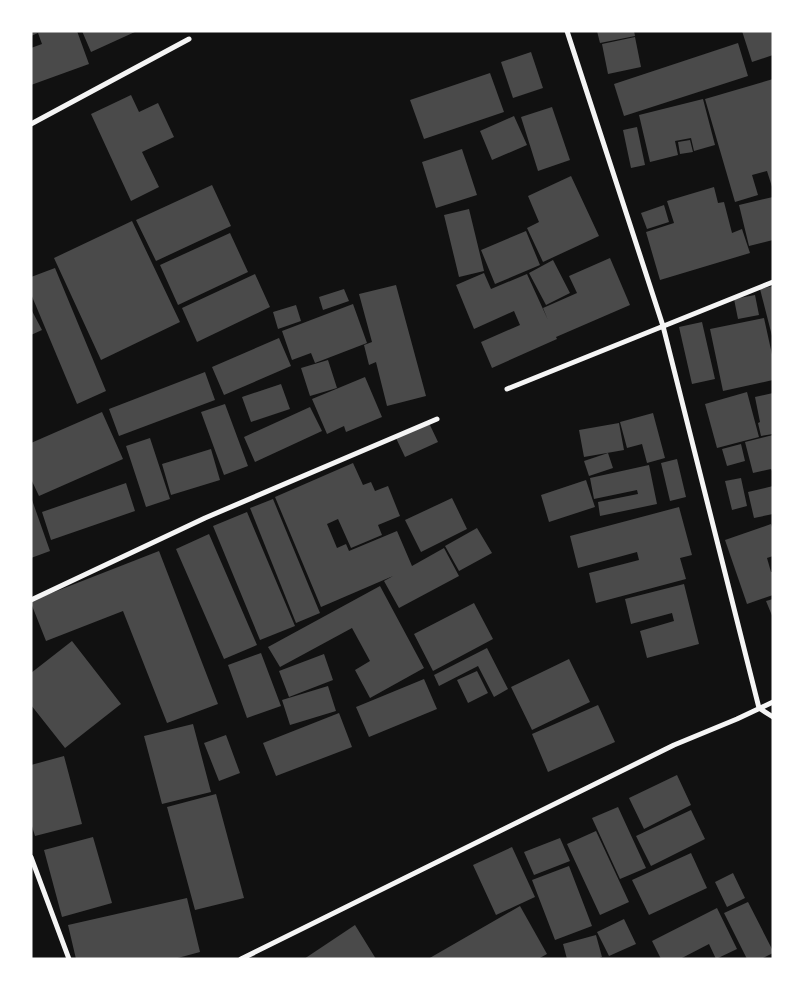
<svg xmlns="http://www.w3.org/2000/svg" width="804" height="990" viewBox="0 0 804 990" font-family="Bitter,serif">
<style>
.building{fill:#4a4a4a}
.lines{fill:none;stroke-linecap:round;stroke-linejoin:round}
.minor{stroke:#f5f5f5;stroke-width:5}
</style>
<rect width="100%" height="100%" fill="#111"/>
<path class="building" d="M31,31h46l12,33 -58,21v-37l11,-4 -4,-11 -7,3z
M82,31h55l-46,21z
M597,31h37l1,5 -35,7z
M742,31h31v24l-21,7z
M635,37l6,30 -33,7 -6,-30z
M738,43l10,33 -124,40 -10,-32z
M531,52l12,36 -30,10 -12,-36z
M490,73l14,39 -80,27 -14,-39z
M773,79v111l-6,-19 -15,4 6,20 -23,7 -30,-103z
M131,95l8,17 19,-9 16,34 -32,15 17,35 -28,14 -40,-87z
M703,99l12,46 -21,6 -3,-13 -16,3 3,14 -28,7 -11,-47z
M552,107l18,53 -32,11 -17,-54z
M514,116l13,29 -35,15 -12,-29z
M637,127l8,38 -14,3 -8,-38z
M690,140l3,12 -13,2 -2,-12z
M462,149l15,46 -41,13 -14,-46z
M571,176l28,60 -56,26 -16,-34 12,-6 -11,-26z
M212,185l19,41 -75,35 -20,-41z
M714,187l4,16 6,-1 8,31 10,-4 8,24 -90,27 -14,-48 28,-9 -7,-22z
M773,197v43l-24,6 -10,-41z
M664,205l5,17 -22,7 -6,-16z
M469,209l15,62 -25,6 -15,-62z
M132,221l48,101 -79,38 -47,-102z
M526,231l14,34 -45,19 -14,-34z
M230,233l18,39 -70,33 -18,-40z
M610,258l20,47 -74,32 1,2 -65,29 -11,-26 39,-17 -6,-14 -40,18 -18,-44 28,-12 7,16 36,-15 21,46 -5,-12 34,-15 -8,-17z
M553,260l17,33 -24,12 -17,-32z
M55,268l51,123 -29,13 -46,-110v-17z
M255,274l15,33 -73,35 -15,-34z
M396,285l30,111 -39,10 -11,-44 -7,3 -5,-20 8,-3 -13,-48z
M773,286v50h-1l-12,-47z
M344,289l5,12 -26,9 -4,-13z
M755,295l4,20 -21,4 -4,-20z
M353,304l14,39 -52,20 -4,-10 -19,7 -10,-29z
M296,305l5,16 -23,8 -5,-17z
M31,309l11,21 -11,5z
M764,318l9,41v21l-50,11 -13,-62z
M702,322l13,57 -23,5 -13,-57z
M279,338l12,28 -67,29 -12,-28z
M328,360l9,28 -27,8 -9,-28z
M205,372l10,28 -96,36 -10,-27z
M365,377l17,40 -36,15 -2,-6 -17,8 -15,-35z
M281,384l9,25 -39,13 -9,-25z
M747,392l12,45 -42,11 -12,-44z
M773,393v41l-12,2 -3,-13 2,-1 -5,-25z
M225,404l23,62 -24,9 -23,-63z
M310,407l12,24 -67,31 -11,-25z
M102,412l21,47 -84,37 -8,-17v-36z
M653,413l12,45 -18,5 -5,-19 -15,4 -7,-26z
M429,423l9,19 -33,15 -9,-19z
M619,423l5,27 -40,7 -5,-27z
M773,435v38l-2,-4 -18,4 -8,-31z
M150,438l20,61 -24,8 -20,-61z
M741,444l4,17 -18,5 -5,-17z
M211,449l9,31 -49,15 -9,-31z
M608,453l5,15 -24,8 -5,-15z
M677,459l9,38 -16,4 -9,-38z
M353,463l10,22 8,-3 4,9 13,-5 12,30 -22,9 4,10 -31,13 -13,-29 -11,5 10,24 9,-4 3,7 48,-20 15,35 32,-18 15,28 -60,32 -15,-27 9,-5 -72,31 -46,-110z
M649,465l8,39 -57,12 -2,-14 40,-8 -1,-4 -43,9 -4,-21z
M741,478l6,28 -15,4 -7,-29z
M586,480l9,27 -46,15 -8,-27z
M126,483l9,28 -84,29 -9,-28z
M773,486v28l-19,4 -6,-26z
M31,497l19,54 -19,7z
M452,498l15,31 -46,23 -16,-32z
M273,499l47,114 -24,10 -46,-115z
M679,507l13,48 -12,3 6,21 -90,24 -7,-30 50,-13 -2,-8 -59,16 -8,-32z
M247,512l48,114 -35,14 -47,-114z
M771,524l2,6v26l-6,2 4,14h2v23l-26,9 -22,-64z
M477,528l15,25 -33,18 -14,-25z
M209,534l48,111 -33,14 -48,-110z
M159,551l59,153 -51,19 -44,-112 -77,30 -15,-38v-2z
M684,584l15,60 -52,14 -7,-27 34,-10 -2,-8 -41,11 -6,-25z
M380,586l44,82 -54,30 -15,-28 15,-9 -18,-33 -72,39 -12,-20z
M773,599v19l-7,-17z
M474,603l19,36 -60,32 -19,-37z
M72,641l49,63 -56,44 -34,-43v-32z
M487,648l21,41 -14,8 -16,-31 -39,20 -5,-11z
M261,653l20,53 -34,12 -19,-53z
M324,654l9,26 -44,17 -10,-26z
M569,659l21,43 -58,28 -21,-43z
M477,671l11,22 -20,10 -11,-23z
M424,679l13,30 -68,28 -13,-30z
M328,686l8,25 -46,14 -8,-25z
M598,705l17,37 -67,30 -16,-38z
M339,713l13,34 -76,29 -13,-33z
M193,724l18,68 -49,12 -18,-68z
M226,735l14,38 -21,8 -15,-38z
M64,756l18,68 -47,12 -4,-13v-58z
M677,775l14,30 -47,24 -15,-31z
M216,794l28,104 -49,12 -28,-103z
M618,807l28,61 -26,11 -28,-61z
M691,810l14,29 -54,27 -15,-30z
M596,831l33,71 -29,13 -33,-71z
M93,837l19,66 -50,14 -18,-67z
M560,838l10,23 -36,14 -10,-23z
M512,847l23,50 -39,18 -23,-50z
M691,853l16,35 -58,27 -17,-35z
M569,866l23,60 -37,14 -23,-60z
M733,873l12,25 -18,9 -12,-25z
M187,898l13,54 -26,7h-98l-8,-34z
M748,902l25,49v2l-12,6h-14l-23,-46z
M520,906l27,48 -9,5h-110z
M717,908l20,41 -21,10 -7,-15 -29,15h-19l-9,-18z
M624,919l12,25 -27,12 -12,-24z
M355,925l21,34h-72z
M596,935l6,22 -5,2h-30l-4,-15z"/>
<g class="lines">
<path class="minor" d="M567,31l96,295 96,382 14,9
M31,124l158,-85
M507,389l266,-107
M31,600l174,-82 232,-99
M31,857l38,102
M241,959l433,-214 63,-26 36,-17"/>
</g>
<rect width="804" height="990" fill="none" stroke="#ffffff" stroke-width="65"/>
</svg>
